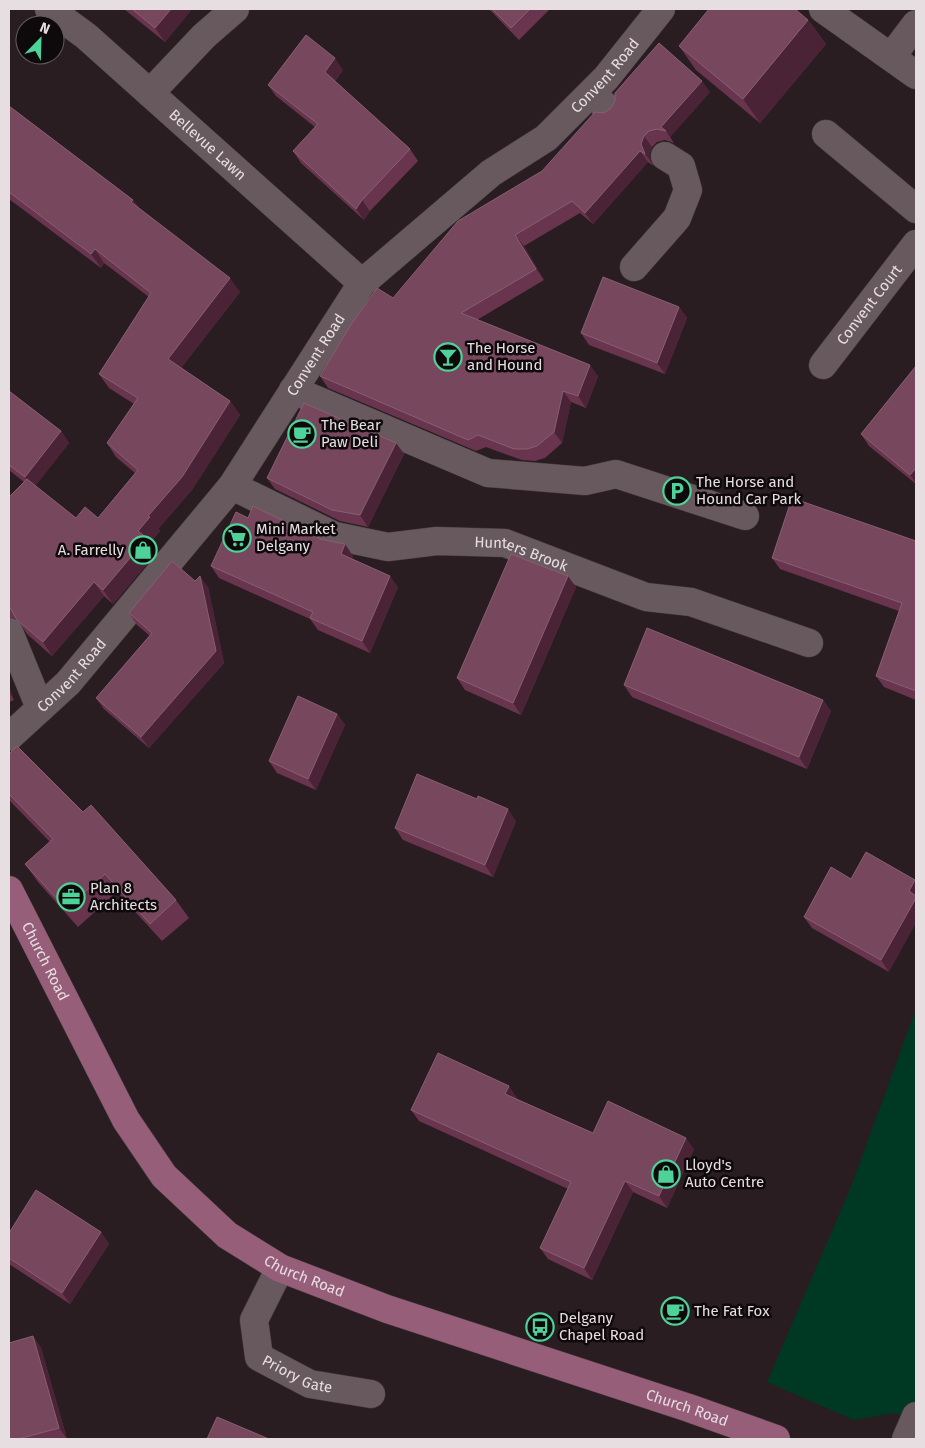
<svg xmlns="http://www.w3.org/2000/svg" width="925" height="1448" viewBox="0 0 925 1448" font-family="'Fira Sans',sans-serif">
<style>
.green{fill:#003923}
.lines{fill:none;stroke-linecap:round;stroke-linejoin:round}
.minor-casing{stroke:#443b3f;stroke-width:29}
.major-casing{stroke:#443b3f;stroke-width:29}
.minor{stroke:#67595e;stroke-width:28}
.major{stroke:#965e78;stroke-width:28}
.wall{fill:#69354e}
.shaded-wall{fill:#4a2436}
.building{fill:#77475e;stroke:#885f72}
.labels{text-anchor:middle;dominant-baseline:central;stroke-width:5;stroke-linejoin:round;paint-order:stroke}
.street-label{font-size:15px;fill:#e7dee1;stroke:#0e090b}
.poi-label{font-size:15px;fill:#e7dee1;stroke:#0e090b;text-anchor:start}
</style>
<rect width="100%" height="100%" fill="#291d22"/>
<path class="green" d="M916,1009v412l-21,-8 -41,7 -87,-38 84,-195z"/>
<g class="lines">
<g class="minor-casing">
<g id="minor">
<path id="s1" d="M49,9l37,27 276,247"/>
<path d="M823,9l93,66"/>
<path d="M891,57l25,-33"/>
<path d="M150,93l54,-57 31,-27"/>
<path d="M592,93l16,16"/>
<path d="M826,134l90,75"/>
<path d="M634,267l43,-49 11,-28 -7,-24 -16,-10"/>
<path id="s2" d="M823,365l93,-121"/>
<path d="M293,390l195,83 97,8 31,-7 129,42"/>
<path id="s3" d="M232,486l103,50 53,11 49,-6 68,2 141,54 45,5 118,41"/>
<path d="M9,632l31,76"/>
<path id="s4" d="M9,737l59,-54 164,-197 130,-203 129,-110 55,-35 60,-60 55,-69"/>
<path id="s5" d="M280,1268l-26,52 5,37 51,27 61,10"/>
<path d="M906,1439l10,-23"/>
</g>
</g>
<g class="major-casing">
<g id="major">
<path id="s6" d="M9,890l117,230 38,56 63,59 53,33 107,41 302,99 87,31"/>
</g>
</g>
<use href="#minor" class="minor"/>
<use href="#major" class="major"/>
</g>
<path class="wall" d="M124,9h68l-27,33z
M489,9h61l-31,31z
M808,20l18,24 -66,79 -64,-53 -17,-24z
M343,70l-8,11 75,68 8,12 -48,50 -6,9 -63,-57 -8,-12 22,-24 -39,-31 -8,-11z
M710,92l-40,45 4,6 -9,-3 -8,2 -5,5 -3,9 5,10 -6,-4 -55,62 -13,-11 -56,33 20,34 -67,40 121,56 -12,32 -15,-6 -9,41 -17,15 -10,3 -13,-1 -36,-13 -10,4 -148,-63 -8,-12 73,-78 149,-127 62,-58z
M9,106l124,94 6,8 101,84 -59,76 49,33 10,14 -48,75 -34,39 2,2 -10,12 7,9 -44,52 -9,-8 -52,60 -25,-22 -10,-15 -8,-1v-121l15,-15 -15,-12v-79l52,40 8,12 -34,43 41,32h22l37,-45 -19,-16 -9,-14 27,-39 -25,-16 -10,-14 50,-77 -45,-34 -3,5 -92,-69z
M679,307l8,11 -22,56 -76,-29 -8,-12z
M916,366v118l-47,-38 -8,-12z
M396,443l8,11 -36,73 -28,-6 -65,-32 -8,-11z
M248,518l105,38 -1,3 46,28 -28,66 -52,-23 -8,-11 -91,-41 -8,-12z
M916,541v159l-32,-13 -8,-11 23,-65 -119,-42 -8,-11z
M195,581l13,6 16,76 -75,85 -45,-39 -8,-11 54,-62 -13,-11 -8,-12z
M576,587l-55,128 -56,-25 -8,-12z
M624,685l199,15 8,11 -24,58 -175,-72z
M9,687l5,13 -5,2z
M337,714l8,11 -29,65 -39,-17 -8,-12z
M9,754l74,58 93,88 13,18 -27,23 -45,-49 -39,35 -40,-45 -13,-18 25,-22 -41,-42z
M516,821l-23,56 -90,-37 -8,-12z
M831,867l58,105 -77,-44 -8,-11z
M517,1098l-1,1 77,34 101,16 -27,59 -34,-16 -41,88 -44,-21 -8,-11 28,-59 -149,-68 -8,-11z
M101,1232l8,12 -39,60 -61,-40v-31z
M33,1336l8,12 26,91h-58z"/>
<path class="shaded-wall" d="M171,9h21l-27,33 -10,-14z
M808,20l18,24 -66,79 -17,-24z
M335,58l8,12 -10,13 -8,-11z
M702,81l8,11 -40,45 -4,-6 -5,-4z
M644,136l8,11 -3,9 5,10 -9,-12 -4,-10z
M640,151l8,11 -55,62 -8,-11z
M133,200l10,14 -12,-12z
M362,200l8,11 -6,9 -8,-11z
M515,235l9,11 20,34 -8,-11z
M95,249l9,14 -3,5 -10,-14z
M230,278l10,14 -63,81 -9,-14z
M679,307l8,11 -22,56 -8,-11z
M590,365l8,11 -12,32 -8,-12z
M563,391l8,11 -9,41 -8,-11z
M230,401l10,14 -48,75 -34,39 2,2 -10,12 7,9 -44,52 -10,-14 45,-74z
M61,431l8,12 -36,46 -8,-12z
M396,443l8,11 -36,73 -8,-12z
M916,468v15l-6,-8z
M345,544l8,12 -4,9 -8,-11z
M200,576l8,11 16,76 -75,85 -8,-11z
M390,576l8,11 -28,66 -8,-12z
M568,576l8,11 -55,128 -8,-12z
M94,582l10,14 -52,60 -9,-14z
M9,687l5,13 -5,-7z
M823,700l8,11 -24,58 -8,-12z
M337,714l8,11 -29,65 -8,-11z
M508,809l8,12 -23,56 -8,-12z
M915,880l1,1v42l-27,49 -8,-12 28,-69z
M509,1086l8,12 -4,8 -8,-12z
M686,1138l8,11 -27,59 -8,-12z
M625,1181l8,11 -41,88 -8,-12z
M101,1232l8,12 -39,60 -8,-11z
M33,1336l8,12 26,91 -8,-11z"/>
<path class="building" d="M132,9h39l-16,19z
M492,9h38l-19,19z
M709,9h86l13,11 -65,79 -64,-53z
M306,35l29,23 -10,14 85,77 -48,51 -6,9 -63,-58 25,-27 -50,-39z
M659,43l43,38 -41,46 5,4 -9,-2 -8,2 -5,5 -3,8 4,10 -5,-3 -55,62 -13,-12 -57,34 21,34 -75,44 129,52 -12,31 -15,-5 -9,41 -17,14 -10,3h-13l-36,-14 -10,5 -148,-64 30,-50 27,-38 16,10 65,-77 84,-50 53,-59 9,1 7,-5 4,-7v-8z
M9,106l124,94 -2,2 99,76 -62,81 62,42 -48,76 -34,39 2,1 -12,14 9,7 -44,52 -9,-8 -51,60 -26,-22 -8,-14v-109l18,-18 49,39 9,-11 13,11 40,-48 -31,-27 31,-45 -39,-24 52,-81 -56,-44 -4,5 -82,-62z
M603,277l76,30 -22,56 -76,-30z
M916,366v102l-6,7 -49,-41z
M9,391l52,40 -36,46 -16,-12z
M304,403l92,40 -36,72 -28,-5 -65,-32z
M792,498l124,43v150l-40,-15 26,-73 -130,-45z
M253,506l67,33 25,5 -4,10 49,22 -28,65 -52,-23 3,-6 -102,-46 25,-54 12,6z
M511,554l57,22 -55,127 -56,-25z
M172,561l23,20 5,-5 16,75 -75,86 -45,-39 56,-65 -23,-20z
M647,628l176,72 -24,57 -175,-72z
M298,696l39,18 -29,65 -39,-18z
M17,746l66,66 8,-7 85,95 -26,24 -45,-50 -39,35 -41,-45 28,-25 -44,-45v-40z
M417,774l60,25 1,-3 30,13 -23,56 -90,-37z
M866,852l49,28 -6,11 7,5v2l-35,62 -77,-43 27,-50 20,12z
M438,1053l71,33 -4,8 88,39 15,-32 78,37 -27,58 -34,-15 -41,87 -44,-20 31,-66 -160,-72z
M36,1190l65,42 -39,61 -53,-35v-25z
M33,1336l26,92 -41,11h-9v-96z
M217,1417l52,22h-62z"/>
<defs>
<g id="bar-ring" transform="scale(1.4375)"><circle r="9.5" fill="#0e090b" stroke="#4dd39a" stroke-width="1.5"/><path d="M-6-5H6L.8 .8V4.5H3.5V6h-7V4.5H-.8V.8Z" fill="#4dd39a"/></g>
<g id="cafe-ring" transform="scale(1.4375)"><circle r="9.5" fill="#0e090b" stroke="#4dd39a" stroke-width="1.5"/><path d="M-5.5-4.5H6V0H3Q3 3.5 0 3.5H-2.5Q-5.5 3.5-5.5 0ZM3-3.2v2h1.7v-2ZM-6 4.5H4V6H-6Z" fill="#4dd39a"/></g>
<g id="parking-ring" transform="scale(1.4375)"><circle r="9.5" fill="#0e090b" stroke="#4dd39a" stroke-width="1.5"/><path d="M-3.5-5.5H1a3.5 3.5 0 0 1 0 7H-1V5.5H-3.5ZM-1-3.4V-.6H.8a1.4 1.4 0 0 0 0-2.8Z" fill="#4dd39a"/></g>
<g id="supermarket-ring" transform="scale(1.4375)"><circle r="9.5" fill="#0e090b" stroke="#4dd39a" stroke-width="1.5"/><path d="M-6-5.5h2.5l.6 2H6L4.5 2H-2.5L-4.4-4H-6ZM-1.5 3.2a1.3 1.3 0 1 0 .1 0ZM3 3.2a1.3 1.3 0 1 0 .1 0Z" fill="#4dd39a"/></g>
<g id="shop-ring" transform="scale(1.4375)"><circle r="9.5" fill="#0e090b" stroke="#4dd39a" stroke-width="1.5"/><path d="M-5-2.5h2.3a2.7 3.5 0 0 1 5.4 0H5L5.5 6h-11ZM-1.5-2.5h3a1.5 2.3 0 0 0-3 0Z" fill="#4dd39a"/></g>
<g id="office-ring" transform="scale(1.4375)"><circle r="9.5" fill="#0e090b" stroke="#4dd39a" stroke-width="1.5"/><path d="M-6-3h4V-5.5h4V-3h4V5H-6ZM-1-4.5V-3h2v-1.5ZM-6 0V1H6V0Z" fill="#4dd39a"/></g>
<g id="bus-ring" transform="scale(1.4375)"><circle r="9.5" fill="#0e090b" stroke="#4dd39a" stroke-width="1.5"/><path d="M-5-6H5V4H4V6H2V4H-2V6H-4V4H-5ZM-3.5-4V0h7V-4ZM-3.5 1.2v1.5H-2V1.2ZM2 1.2v1.5H3.5V1.2Z" fill="#4dd39a"/></g>
</defs>
<g fill-rule="evenodd">
<use href="#bar-ring" x="448" y="357"/>
<use href="#cafe-ring" x="302" y="434"/>
<use href="#parking-ring" x="677" y="491"/>
<use href="#supermarket-ring" x="237" y="538"/>
<use href="#shop-ring" x="143" y="550"/>
<use href="#office-ring" x="71" y="897"/>
<use href="#shop-ring" x="666" y="1174"/>
<use href="#cafe-ring" x="675" y="1311"/>
<use href="#bus-ring" x="540" y="1327"/>
</g>
<g class="labels">
<g class="street-label">
<text stroke="none"><textPath href="#s4" startOffset="898">Convent Road</textPath></text>
<text stroke="none"><textPath href="#s1" startOffset="209">Bellevue Lawn</textPath></text>
<text stroke="none"><textPath href="#s2" startOffset="76">Convent Court</textPath></text>
<text stroke="none"><textPath href="#s4" startOffset="492">Convent Road</textPath></text>
<text stroke="none"><textPath href="#s3" startOffset="304">Hunters Brook</textPath></text>
<text stroke="none"><textPath href="#s4" startOffset="88">Convent Road</textPath></text>
<text stroke="none"><textPath href="#s6" startOffset="80">Church Road</textPath></text>
<text stroke="none"><textPath href="#s6" startOffset="500">Church Road</textPath></text>
<text stroke="none"><textPath href="#s5" startOffset="138">Priory Gate</textPath></text>
<text stroke="none"><textPath href="#s6" startOffset="905">Church Road</textPath></text>
</g>
<g class="poi-label">
<text x="467" y="348">The Horse<tspan x="467" dy="17">and Hound</tspan></text>
<text x="321" y="425">The Bear<tspan x="321" dy="17">Paw Deli</tspan></text>
<text x="696" y="482">The Horse and<tspan x="696" dy="17">Hound Car Park</tspan></text>
<text x="256" y="529">Mini Market<tspan x="256" dy="17">Delgany</tspan></text>
<text x="124" y="550" text-anchor="end">A. Farrelly</text>
<text x="90" y="888">Plan 8<tspan x="90" dy="17">Architects</tspan></text>
<text x="685" y="1165">Lloyd's<tspan x="685" dy="17">Auto Centre</tspan></text>
<text x="694" y="1311">The Fat Fox</text>
<text x="559" y="1318">Delgany<tspan x="559" dy="17">Chapel Road</tspan></text>
</g>
</g>
<rect width="925" height="1448" fill="none" stroke="#e7dee1" stroke-width="20"/>
<g transform="translate(40 40) rotate(23)"><circle r="24" fill="#0e090b" stroke="#655e61"/>
<path d="M0-4L9 19L0 12L-9 19Z" fill="#4dd39a"/>
<text y="-8" font-size="14" font-weight="bold" text-anchor="middle" fill="#e7dee1">N</text>
</g>
</svg>
